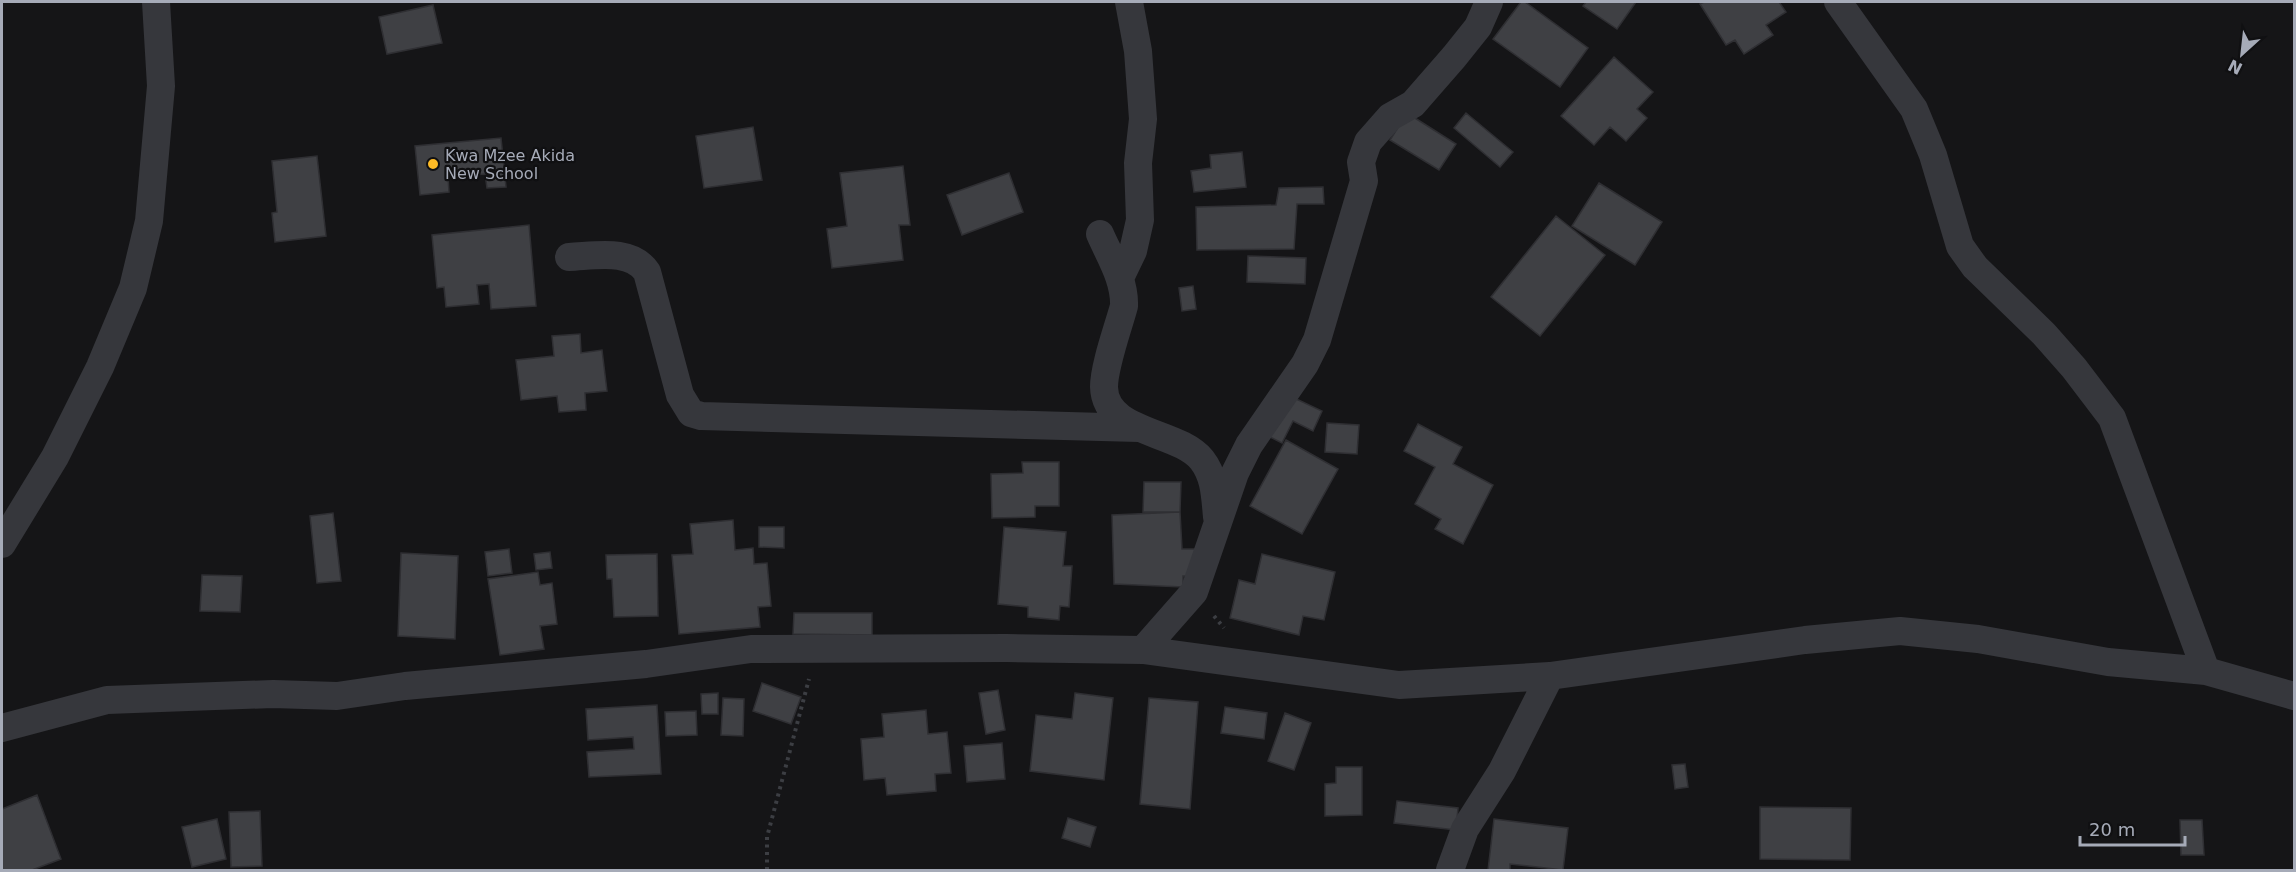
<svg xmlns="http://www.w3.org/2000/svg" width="2296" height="872" viewBox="0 0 2296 872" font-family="'DejaVu Sans',sans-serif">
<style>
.building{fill:#3f4044;stroke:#2f2f33;stroke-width:1.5}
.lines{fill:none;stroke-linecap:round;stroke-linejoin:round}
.path{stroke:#3c3e43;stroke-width:4;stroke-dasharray:3 4.5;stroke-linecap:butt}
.street{stroke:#36373c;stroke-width:28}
.poi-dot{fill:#febb26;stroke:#101012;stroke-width:2}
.labels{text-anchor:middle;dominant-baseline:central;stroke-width:4.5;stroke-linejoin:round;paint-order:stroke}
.poi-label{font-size:16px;fill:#a6abb8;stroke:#101012;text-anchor:start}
</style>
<rect width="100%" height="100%" fill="#151517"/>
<path class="building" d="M1521,2h4l63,46 -28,39 -67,-48z
M1586,2h50l-19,27 -34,-23z
M1704,2h75l7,10 -20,13 7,10 -29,19 -9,-14 -9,5 -26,-41z
M433,5l9,38 -55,11 -8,-37z
M1614,57l39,35 -16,17 10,9 -21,23 -16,-14 -16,18 -33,-29z
M1407,113l49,31 -17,26 -49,-30z
M1466,113l47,39 -13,15 -46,-39z
M753,127l9,53 -58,8 -8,-52z
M501,138l5,49 -19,1 -2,-14 -37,3 1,15 -29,3 -5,-49z
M1242,152l4,35 -52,5 -3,-21 20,-3 -1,-13z
M317,156l9,80 -51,6 -3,-29 5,-1 -5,-51z
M903,166l7,59h-11l4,35 -71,8 -5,-39 20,-3 -7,-53z
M1009,173l14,39 -61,23 -15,-40z
M1599,183l63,39 -27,43 -63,-39z
M1323,187l1,17h-27l-3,45 -97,1 -1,-43 80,-2 3,-17z
M1556,216l49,39 -65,81 -49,-39z
M529,225l7,81 -45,3 -2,-25 -12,1 2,19 -33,3 -2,-20 -7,1 -5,-53z
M1248,256l58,2 -1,26 -58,-2z
M1193,286l3,23 -14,2 -3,-23z
M580,334l1,19 21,-3 5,41 -22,2 1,17 -27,2 -2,-16 -36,4 -5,-40 38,-4 -2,-20z
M1290,396l32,15 -9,20 -20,-10 -11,22 -12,-6z
M1327,423l32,2 -2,29 -32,-2z
M1418,424l44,23 -9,17 40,21 -30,59 -28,-15 6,-10 -26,-15 20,-37 -31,-16z
M1286,440l52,29 -36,65 -52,-28z
M1022,462h37v44h-24v11l-43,1 -1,-44 32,-1z
M1144,482h37l-1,30h-37z
M1180,512l2,37h16v27h-15v11l-69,-3 -2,-69z
M333,513l8,68 -24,2 -7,-67z
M733,520l2,30 18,-2 1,16 13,-1 4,43 -13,1 2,20 -81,7 -7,-79 21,-1 -3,-30z
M759,527h25v21l-25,-1z
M1004,527l62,5 -3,34h9l-3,41 -9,-1 -1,14 -31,-3v-10l-30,-3z
M509,549l3,24 -24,3 -3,-24z
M550,552l2,16 -16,2 -2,-16z
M401,553l57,3 -3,83 -57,-3z
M657,554l1,62 -44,1 -2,-38h-5l-1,-24z
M1262,554l73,18 -11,48 -21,-4 -4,19 -69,-17 9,-38 16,4z
M538,572l2,13 12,-2 5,41 -17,2 4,23 -44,6 -12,-76z
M202,575l40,1 -2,36 -40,-1z
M794,613h78v22l-79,-1z
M762,683l39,14 -10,27 -38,-13z
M998,690l7,40 -19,4 -7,-41z
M718,693v21h-16l-1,-20z
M1075,693l38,5 -9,82 -74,-9 6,-56 36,4z
M723,698l21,1 -1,37 -22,-1z
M1149,698l49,4 -8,107 -50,-5z
M657,705l4,69 -72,3 -2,-25 47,-3 -1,-12 -45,3 -2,-31z
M1225,707l42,6 -3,26 -43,-6z
M926,710l2,24 19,-2 4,41 -16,1 1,17 -49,4 -2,-17 -21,2 -3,-41 23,-2 -2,-23z
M696,711l1,24 -31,1 -1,-24z
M1285,713l26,10 -17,47 -26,-9z
M1002,743l3,36 -38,3 -3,-36z
M1685,764l3,23 -13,2 -3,-24z
M1336,767h26v48l-37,1v-32l11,-1z
M37,795l24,64 -29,11h-30v-61z
M1397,801l61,7 -2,22 -62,-7z
M1760,807l91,1 -1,52 -90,-1z
M260,811l2,55 -31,1 -2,-55z
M1068,818l28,9 -6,20 -28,-9z
M217,819l9,40 -34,8 -10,-40z
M1494,819l74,9 -5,42 -53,-6v6h-22z
M2180,820h22l2,35h-23z"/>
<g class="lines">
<path class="path" d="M1214,616l10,12
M767,870v-33l42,-158"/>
<path class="street" d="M1838,2l76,107 19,46 27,91 15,21 69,67 30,34 38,50 94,253
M1100,234c10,23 25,46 24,72 -6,22 -20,60 -20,81 1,47 74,43 98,73 13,17 13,36 15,57
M569,257c26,-1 62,-9 78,15l33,123 11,18 10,3 438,12
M1120,278l13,-27 7,-31 -2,-57 5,-44 -5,-68 -9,-49
M2,544l53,-87 45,-90 33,-79 16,-67 12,-135 -5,-84
M1143,650l51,-58 41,-119 14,-28 56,-81 12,-24 47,-159 -3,-19 7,-20 22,-25 23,-13 41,-47 24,-30 11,-25
M2,728l105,-28 166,-6 64,2 68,-10 241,-22 105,-15 256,-1 136,2 256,35 151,-9 255,-36 95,-9 78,8 130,23 98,9 88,25
M1450,870l15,-41 37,-58 48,-95"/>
</g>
<circle class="poi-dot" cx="433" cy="164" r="6"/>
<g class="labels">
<g class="poi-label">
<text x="445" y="155">Kwa Mzee Akida<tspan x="445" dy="18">New School</tspan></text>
</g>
</g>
<rect width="2296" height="872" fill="none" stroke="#a6abb8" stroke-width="6"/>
<g transform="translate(2242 54) rotate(207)" stroke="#101012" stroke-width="4.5" paint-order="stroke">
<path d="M0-4.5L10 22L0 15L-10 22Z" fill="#a6abb8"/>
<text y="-9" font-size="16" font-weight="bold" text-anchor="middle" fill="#a6abb8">N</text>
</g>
<path d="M2080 836v9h105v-9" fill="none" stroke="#a6abb8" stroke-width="3"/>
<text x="2089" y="836" font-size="18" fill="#a6abb8" stroke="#101012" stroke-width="4.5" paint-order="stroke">20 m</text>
</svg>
